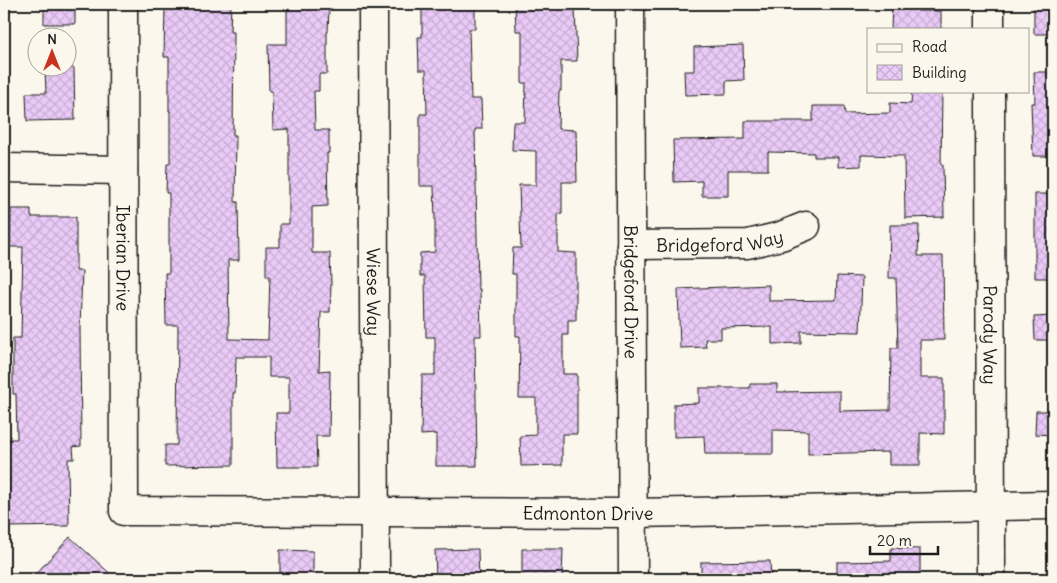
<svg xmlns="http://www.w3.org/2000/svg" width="1057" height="583" viewBox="0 0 1057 583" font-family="Delius,sans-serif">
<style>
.building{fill:url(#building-cross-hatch);stroke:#1c1c1c}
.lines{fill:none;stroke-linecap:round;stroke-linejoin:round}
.minor-casing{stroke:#1c1c1c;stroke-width:31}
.minor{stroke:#fbf7ec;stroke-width:28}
.labels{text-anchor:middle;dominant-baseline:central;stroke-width:5;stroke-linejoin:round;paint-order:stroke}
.street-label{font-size:18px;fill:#1c1c1c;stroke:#fbf7ec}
</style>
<defs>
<pattern id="building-cross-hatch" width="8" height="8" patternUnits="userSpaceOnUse" patternTransform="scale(1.25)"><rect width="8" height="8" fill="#eacaf7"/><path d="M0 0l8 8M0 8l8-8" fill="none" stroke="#c8add3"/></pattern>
</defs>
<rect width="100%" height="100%" fill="#fbf7ec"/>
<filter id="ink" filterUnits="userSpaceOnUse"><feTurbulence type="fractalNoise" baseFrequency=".02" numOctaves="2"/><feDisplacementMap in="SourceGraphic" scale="10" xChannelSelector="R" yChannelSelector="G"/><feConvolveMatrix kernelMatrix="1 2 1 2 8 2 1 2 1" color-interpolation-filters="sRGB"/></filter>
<g filter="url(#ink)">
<path class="building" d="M44,4l31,1v19h-31z
M165,4h66l-1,28h4l-1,103h3l-1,67h3l1,58h-11l1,79 39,1 2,-64h-4v-29h14v-23h9v-95l-16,1 -1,-39h-3l-1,-47h19v-40h27v4h15l-1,24h-1v42h-8v17h-5l1,39h14v23h-2l1,53 -16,1v46h18l1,31 -1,28h-9l-2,59 11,-1 -1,66h-13l1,31h-40l-1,-54h13v-36h-20v-20h-33l-1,36h-2v72l-68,1v-21h12l1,-120h-12l-1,-52h4v-80h-3l1,-29h3v-53h-1v-54h-5z
M434,4h41v25h-6l2,70h10l1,30h-7l3,160h2l1,47h-6l2,130h-41v-32l-15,1 1,-60h13v-38h-9l-1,-61h-5v-23l15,-1v-30l-1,-36h-14v-72h7l-1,-44h-7l-1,-33h4v-30h12z
M515,4h43l1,4 16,-1 2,54h-16v30h-2l-1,38 18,1 1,52h-15v32h-4v38l18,1v67h-8v15h-5v39h14v60h-15v31l-41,1 -1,-30 16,-1v-37h-17l1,-62h-4v-62h-4l1,-26h8l-2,-63h17v-34l-24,-1 1,-28h12l1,-39h-4v-52h-6z
M892,4h26v7h23v18h-50z
M1034,4h19v30h-19z
M743,45l1,35 -18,1v13l-41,1 -1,-24h10v-24z
M45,68h29l1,52 -48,1 -1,-28h20z
M1034,72h19v84h-20l-2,-53h4z
M912,91h30l-1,74h2l1,52 -39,1 -1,-62 -43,-1v11l-23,1v-10h-24v-4l-46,-1v18h-40v26h-26v-15l-28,1 -1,-42 72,-1v-18h68v-15h31l1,8 45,-1v-10l21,1z
M1035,194h18v84h-18z
M11,209h20v8h45v54h6l-2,57 1,118 -8,1 1,12h-6l1,67 -60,1 -2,-88h10l-1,-45h-3v-56h8l2,-91h-13z
M890,225h29l-1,31h25l1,84h-24v38h24v56l-24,-1v32h-31v-13l-81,2v-23l-35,-1v24h-68l-1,-18 -30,1v-33l25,-1v-15h51v-4h27v8l63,-1v20l50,-1 1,-62h7l-2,-70h-7z
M837,276l25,1 -2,55 -59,-1v12l-29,1v-17l-51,1v11h-16l1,8 -26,1 -2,-59 91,-4v16l67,-1z
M1053,316v24h-18l-1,-23z
M1036,411h17v24l-18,-1z
M70,537l46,42h-85z
M891,548l29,1v30h-83v-17l54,-1z
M478,549l1,30h-43l-1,-29z
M522,549h41l-1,30h-40z
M280,550l33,1v28h-33z
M770,561l1,18h-70v-17z"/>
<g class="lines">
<g class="minor-casing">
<g id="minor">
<path id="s1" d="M123,4l1,507 509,2 420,-8"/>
<path id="s2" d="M373,4l2,575"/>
<path id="s3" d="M630,4l3,575"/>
<path d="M990,4v25"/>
<path id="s4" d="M990,91l1,488"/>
<path d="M4,168l119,2"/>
<path id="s5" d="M631,245l117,-1 33,-8 25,-10"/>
</g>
</g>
<use href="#minor" class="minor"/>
</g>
</g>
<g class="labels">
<g class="street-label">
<text stroke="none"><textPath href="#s5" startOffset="89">Bridgeford Way</textPath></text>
<text stroke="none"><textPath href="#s1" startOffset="254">Iberian Drive</textPath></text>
<text stroke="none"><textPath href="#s3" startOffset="288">Bridgeford Drive</textPath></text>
<text stroke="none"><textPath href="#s2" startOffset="288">Wiese Way</textPath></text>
<text stroke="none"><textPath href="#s4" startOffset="244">Parody Way</textPath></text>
<text stroke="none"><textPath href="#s1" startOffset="971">Edmonton Drive</textPath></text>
</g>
</g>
<rect width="1057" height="583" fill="none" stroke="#fbf7ec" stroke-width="20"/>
<rect x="10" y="10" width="1037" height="563" fill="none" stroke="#1c1c1c" stroke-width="2" filter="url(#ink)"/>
<rect x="867" y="28" width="162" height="65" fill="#fbf7ec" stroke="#a29f99"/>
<rect x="877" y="44" width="25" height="8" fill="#fbf7ec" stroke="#a29f99"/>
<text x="912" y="52" font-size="15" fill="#1c1c1c">Road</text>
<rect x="877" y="65" width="25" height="15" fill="url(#building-cross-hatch)" stroke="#a29f99"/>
<text x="912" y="78" font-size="15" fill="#1c1c1c">Building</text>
<g transform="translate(52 52)"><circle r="24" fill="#fbf7ec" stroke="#a29f99"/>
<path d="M0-4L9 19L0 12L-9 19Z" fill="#c8321e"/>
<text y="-8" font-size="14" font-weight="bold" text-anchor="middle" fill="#1c1c1c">N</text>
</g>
<path d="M870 546v8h68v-8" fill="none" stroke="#1c1c1c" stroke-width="2.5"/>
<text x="877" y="546" font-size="15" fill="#1c1c1c" stroke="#fbf7ec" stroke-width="4" paint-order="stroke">20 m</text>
</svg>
